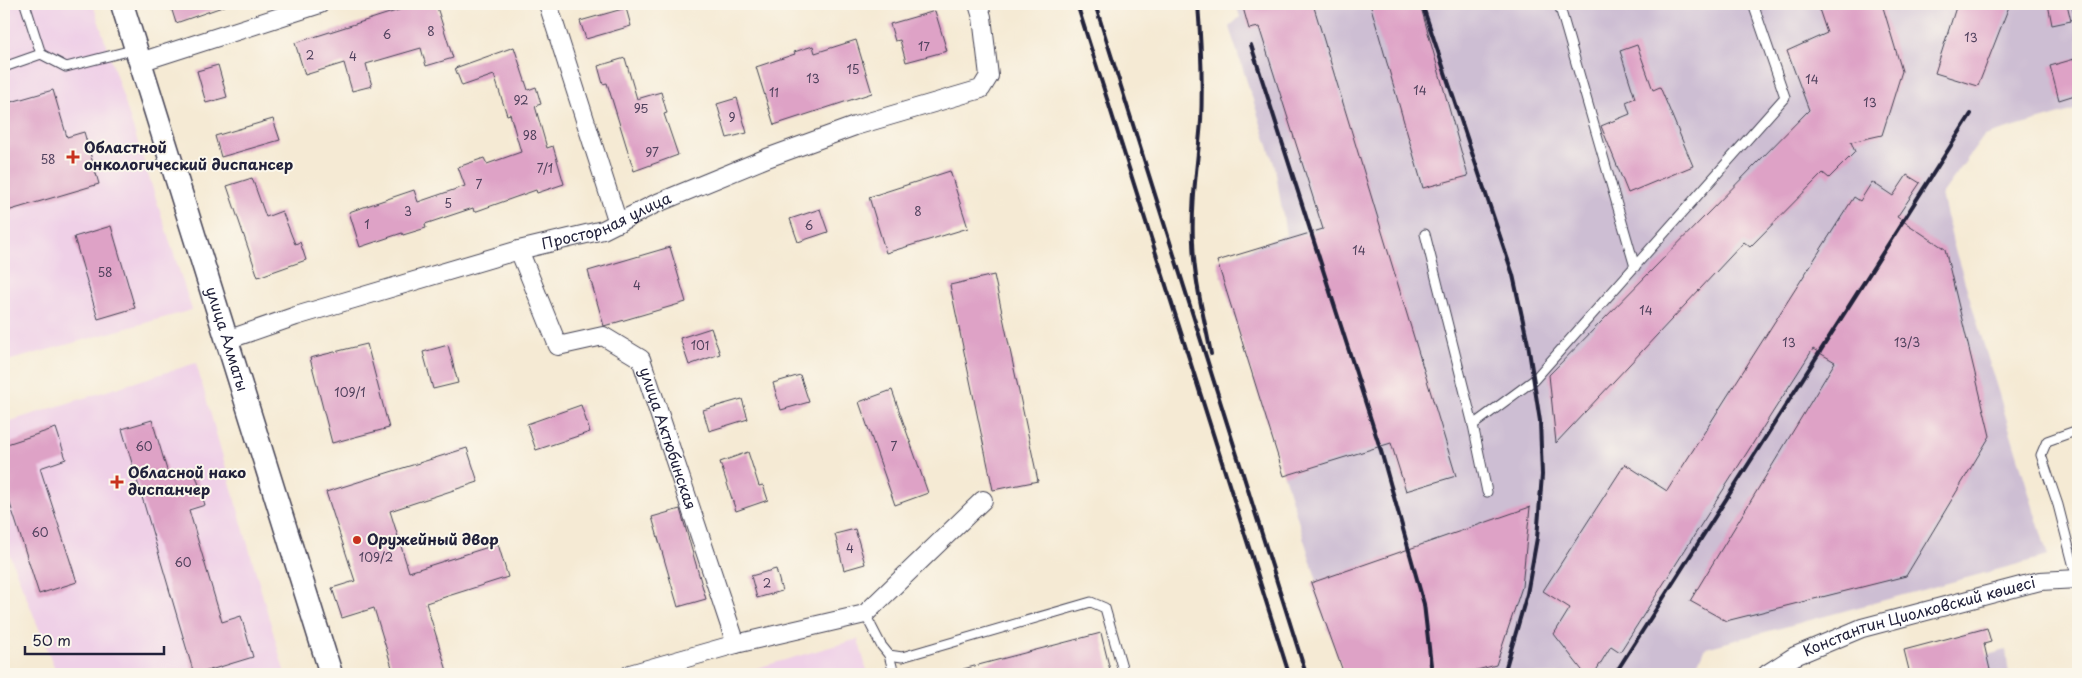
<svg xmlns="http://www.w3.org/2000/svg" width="2082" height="678" viewBox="0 0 2082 678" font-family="'Playpen Sans',sans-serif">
<rect width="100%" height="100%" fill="#fbf7ec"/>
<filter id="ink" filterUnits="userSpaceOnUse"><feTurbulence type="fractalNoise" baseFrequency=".02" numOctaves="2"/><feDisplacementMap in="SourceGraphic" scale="10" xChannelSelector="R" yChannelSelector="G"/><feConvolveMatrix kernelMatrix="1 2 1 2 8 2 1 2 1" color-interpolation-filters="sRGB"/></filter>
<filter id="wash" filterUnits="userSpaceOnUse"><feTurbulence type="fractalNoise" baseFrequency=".0096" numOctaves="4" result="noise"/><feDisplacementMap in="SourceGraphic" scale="20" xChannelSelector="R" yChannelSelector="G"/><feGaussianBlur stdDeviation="1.12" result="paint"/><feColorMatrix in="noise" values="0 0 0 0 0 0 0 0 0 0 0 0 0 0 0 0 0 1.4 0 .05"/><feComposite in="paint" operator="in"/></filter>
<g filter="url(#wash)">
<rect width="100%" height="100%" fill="#f5ead4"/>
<!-- built -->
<g fill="#efd0e7">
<path d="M4,4H93L192,310L4,362Z"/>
<path d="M196,363L285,674H57L4,541V423Z"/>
<path d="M858,639L868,674H736Z"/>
</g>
<!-- industrial -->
<g fill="#cdbed3">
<path d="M1236,4H1815L1816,6L1824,4H2078V109L1984,136L1942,194L1953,243L2048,556L1706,648L1691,674H1346L1217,261L1286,235L1275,167L1229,27L1240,17Z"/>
<path d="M2006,650L2009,674H1916Z"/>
</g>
<g id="blocks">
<!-- building -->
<g fill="#dea2c6">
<path d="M170,4H224L225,6L176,23Z"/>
<path d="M418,4H436L453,58L426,66L421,48L366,64L372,86L352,91L344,63L305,75L295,43Z"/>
<path d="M1242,4H1313L1456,476L1406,491L1391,443L1284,476L1217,261L1323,229L1259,27L1249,29Z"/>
<path d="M1370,4H1420L1468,176L1423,188Z"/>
<path d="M1837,4H1882L1902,71L1882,135L1851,142L1855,152L1829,178L1823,173L1750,247L1744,242L1556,443L1549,375L1809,110L1787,51L1827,33L1819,9Z"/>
<path d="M1957,4H2010L1978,86L1935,73Z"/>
<path d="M2048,4H2067L2071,21L2052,25Z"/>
<path d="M626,8L631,26L586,39L580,21Z"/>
<path d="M935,11L947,51L906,62L900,40L895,41L890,24Z"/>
<path d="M856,40L872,93L774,125L756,67L795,54L794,52L813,46L815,53Z"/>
<path d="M1637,45L1653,90L1660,87L1693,166L1628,193L1601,126L1630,114L1626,102L1635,98L1620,51Z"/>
<path d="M514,47L528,90L536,87L541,104L535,106L547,148L553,146L564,184L537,193L536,190L474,212L473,208L425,224L426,228L403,235L402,233L360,247L349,212L414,190L418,202L465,186L458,167L484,158L487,164L521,152L510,114L507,115L494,75L462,86L455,68Z"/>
<path d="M625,58L637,99L661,92L667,113L664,114L678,155L634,171L607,83L603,84L598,66Z"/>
<path d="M2078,58V94L2059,100L2050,66Z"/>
<path d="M218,65L227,97L206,103L197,71Z"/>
<path d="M53,90L67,137L84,132L99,184L4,212V104Z"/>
<path d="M737,98L747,133L727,138L717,104Z"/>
<path d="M273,119L280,140L221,157L215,136Z"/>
<path d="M950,171L968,228L886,253L869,197Z"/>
<path d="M1907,175L1920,183L1897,217L1945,249L1990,436L1906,576L1726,621L1690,601L1835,362L1813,349L1620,652L1611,646L1594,674H1585L1554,634L1570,608L1543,591L1625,464L1667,491L1854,197L1860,201L1872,182L1893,196Z"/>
<path d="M252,178L266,217L282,211L295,244L300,242L306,260L258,277L227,186Z"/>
<path d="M820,209L828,232L798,242L790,219Z"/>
<path d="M111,226L135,308L98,319L74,237Z"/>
<path d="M670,247L686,302L604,326L588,271Z"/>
<path d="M994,275L1038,481L993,490L950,285Z"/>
<path d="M711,328L720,354L689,365L680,338Z"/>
<path d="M367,344L389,428L332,443L310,358Z"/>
<path d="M448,345L458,383L433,389L423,352Z"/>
<path d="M800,375L809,402L781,410L773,383Z"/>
<path d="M892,390L928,493L895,505L859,402Z"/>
<path d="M742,399L748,419L709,431L703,410Z"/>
<path d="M581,405L590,432L536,450L527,424Z"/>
<path d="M152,420L169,477L194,469L205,505L189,510L222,622L241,616L253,657L197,674H194L122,429Z"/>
<path d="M56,428L66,459L40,468L77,582L39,594L4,485V445Z"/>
<path d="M467,448L478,482L390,511L409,572L498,544L508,577L426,603L448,674H394L374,608L342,618L332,588L355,581L326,492Z"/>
<path d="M748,452L759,486L763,485L768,500L736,511L720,462Z"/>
<path d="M1530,507L1522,587L1496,665L1462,674H1344L1311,583Z"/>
<path d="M680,509L706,599L678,607L652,517Z"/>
<path d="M855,529L865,564L844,570L835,534Z"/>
<path d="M776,569L782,591L757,598L751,576Z"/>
<path d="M1987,628L1991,642L1984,644L1991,674H1910L1904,650Z"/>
<path d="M1101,633L1111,674H964L963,669Z"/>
</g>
</g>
</g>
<g filter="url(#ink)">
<use href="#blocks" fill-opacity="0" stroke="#424052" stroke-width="1"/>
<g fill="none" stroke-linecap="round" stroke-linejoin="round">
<!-- service casing -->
<g stroke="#424052" stroke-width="11">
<g id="service">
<path d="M25,4L41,54L66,67L136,49"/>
<path d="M1559,4L1635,267"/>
<path d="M2077,4L2078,9"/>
<path d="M4,67L41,54"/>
<path d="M1425,234L1473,425L1487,492"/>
<path d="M1473,425L1534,380L1785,97L1753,4"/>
<path d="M2077,579L2058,505L2041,455L2047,441L2078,430"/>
<path d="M865,614L881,645L889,655L902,657L1091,602L1105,608L1124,674"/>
<path d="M889,655L894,674"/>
</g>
</g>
<!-- minor casing -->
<g stroke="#424052" stroke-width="20">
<g id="minor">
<path d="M548,4L618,223"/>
<path d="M140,62L320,4"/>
<path id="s1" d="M519,250L558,346L603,336L641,359L736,644"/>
<path id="s2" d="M227,340L296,316L519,250L603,230L655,204L767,158L855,126L981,89L989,76L982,17L978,4"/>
<path d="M630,674L736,644L865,614L983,500"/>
<path id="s3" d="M1767,674L1795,656L1862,628L2040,581L2078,579"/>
</g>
</g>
<!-- tertiary casing -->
<g stroke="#424052" stroke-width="25">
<g id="tertiary">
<path id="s4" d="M122,4L331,674"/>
</g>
</g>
<!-- service -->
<use href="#service" stroke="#fff" stroke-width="9"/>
<!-- minor -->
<use href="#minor" stroke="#fff" stroke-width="18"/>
<!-- tertiary -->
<use href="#tertiary" stroke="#fff" stroke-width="22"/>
<!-- rail -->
<g stroke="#22223b" stroke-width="4">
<path d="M1077,4L1289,674"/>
<path d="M1095,4L1306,674"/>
<path d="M1198,4C1201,43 1203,82 1201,121C1198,161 1191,201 1193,242C1194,280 1204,317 1211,354"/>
<path d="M1422,4L1513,275L1528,344L1540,421L1542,475L1537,538L1527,594L1504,674"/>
<path d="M1251,45L1381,451L1424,604L1432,674"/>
<path d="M1615,674L1971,114"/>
</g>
</g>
</g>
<!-- markers -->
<g fill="#c8321e" stroke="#fbf7ec" stroke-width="2">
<path d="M70.5 149.5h5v5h5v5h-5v5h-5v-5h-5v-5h5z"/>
<path d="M114.5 474.5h5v5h5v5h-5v5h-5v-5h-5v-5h5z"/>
<circle cx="357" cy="540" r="5"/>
</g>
<g text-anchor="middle" stroke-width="4" stroke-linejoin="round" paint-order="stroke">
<!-- number labels -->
<g font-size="12" fill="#51425e">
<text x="431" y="36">8</text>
<text x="387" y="39">6</text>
<text x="1971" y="42">13</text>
<text x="924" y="51">17</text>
<text x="310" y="60">2</text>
<text x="353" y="61">4</text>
<text x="853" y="74">15</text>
<text x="813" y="83">13</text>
<text x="1812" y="84">14</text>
<text x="1420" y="95">14</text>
<text x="774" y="97">11</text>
<text x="521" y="105">92</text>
<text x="1870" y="107">13</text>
<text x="641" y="113">95</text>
<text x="732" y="122">9</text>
<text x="530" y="140">98</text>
<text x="652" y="157">97</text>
<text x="48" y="164">58</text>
<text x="545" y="173">7/1</text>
<text x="479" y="189">7</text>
<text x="448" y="208">5</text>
<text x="408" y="216">3</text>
<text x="918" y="216">8</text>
<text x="367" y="229">1</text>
<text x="809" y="230">6</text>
<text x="1359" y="255">14</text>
<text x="105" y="277">58</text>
<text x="637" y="290">4</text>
<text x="1646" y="315">14</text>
<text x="1789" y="347">13</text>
<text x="1907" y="347">13/3</text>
<text x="700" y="350">101</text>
<text x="350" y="397">109/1</text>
<text x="144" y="451">60</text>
<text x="894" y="451">7</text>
<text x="40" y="537">60</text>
<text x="850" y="553">4</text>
<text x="376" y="562">109/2</text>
<text x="183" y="567">60</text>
<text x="767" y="588">2</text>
</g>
<!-- poi labels -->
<g font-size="15" font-weight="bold" fill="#22223b" stroke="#fbf7ec" text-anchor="start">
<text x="84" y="153">Областной<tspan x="84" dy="17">онкологический диспансер</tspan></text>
<text x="128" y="478">Обласной нако<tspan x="128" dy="17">диспанчер</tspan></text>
<text x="367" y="545">Оружейный двор</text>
</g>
<!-- street labels -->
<g font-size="15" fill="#22223b" stroke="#fbf7ec">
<text dy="5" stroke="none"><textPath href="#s2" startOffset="398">Просторная улица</textPath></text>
<text dy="5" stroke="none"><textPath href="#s4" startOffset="351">улица Алматы</textPath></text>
<text dy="5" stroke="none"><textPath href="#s1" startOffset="278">улица Актюбинская</textPath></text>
<text dy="5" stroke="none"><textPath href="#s3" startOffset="164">Константин Циолковский көшесі</textPath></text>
</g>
</g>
<!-- margin -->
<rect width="2082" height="678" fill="none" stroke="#fbf7ec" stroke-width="20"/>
<!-- scale -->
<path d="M25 646v8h139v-8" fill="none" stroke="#22223b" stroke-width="2.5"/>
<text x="32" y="646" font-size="15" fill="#22223b" stroke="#fbf7ec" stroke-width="4" paint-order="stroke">50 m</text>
</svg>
